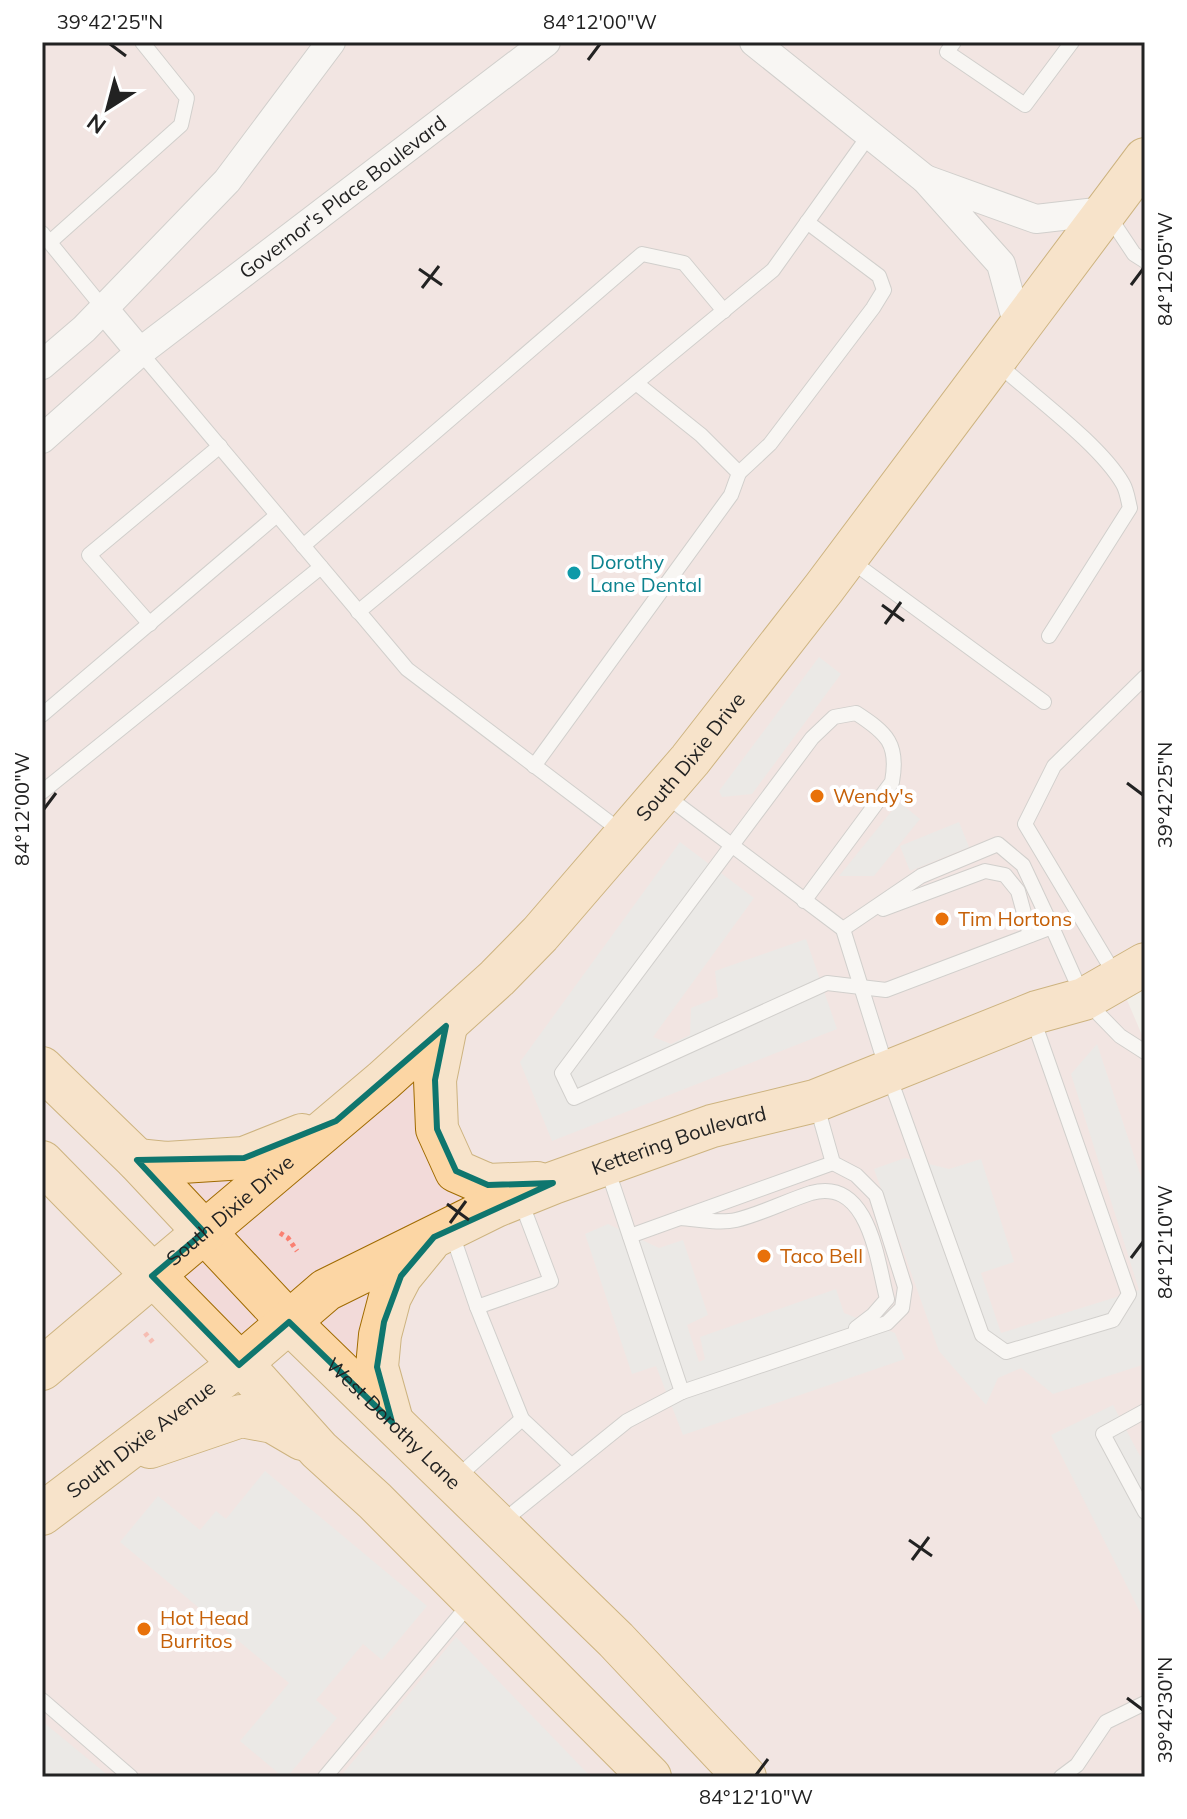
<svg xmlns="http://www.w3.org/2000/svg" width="1187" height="1819" viewBox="0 0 1187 1819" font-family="Mulish,sans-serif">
<rect width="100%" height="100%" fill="#f2efe9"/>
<!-- commercial -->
<path fill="#f2dad9" d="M42,42H1145V960L1118,979L1145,1042V1777H42Z"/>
<!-- parking -->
<g fill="#e2e2e2">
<path d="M819,657L841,674L752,794L722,797L719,791Z"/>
<path d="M899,802L920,819L874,876H839Z"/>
<path d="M959,822L969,847L910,871L900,846Z"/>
<path d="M680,842L754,898L653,1037L671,1044L690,1035L691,1008L718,997L715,971L806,939L837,1029L552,1141L520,1062Z"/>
<path d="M1097,1044L1145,1189V1364L1053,1394L1021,1368L998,1378L986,1405L939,1351L874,1169L905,1158L949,1169L981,1159L1014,1262L981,1273L1001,1333L1139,1290L1071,1074Z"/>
<path d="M608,1224L659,1248L683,1240L708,1315L687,1325L699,1362L705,1359L700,1337L836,1289L844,1313L895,1333L905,1359L683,1435L656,1366L632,1374L585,1234Z"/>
<path d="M1113,1405L1140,1456L1145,1454V1622L1051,1435Z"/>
<path d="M265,1471L427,1606L382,1660L363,1644L316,1700L337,1718L287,1777H283L240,1741L289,1683L120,1542L158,1496L200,1530L216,1511L226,1519Z"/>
<path d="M456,1637L591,1777H340Z"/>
<path d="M42,1721L110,1777H42Z"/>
</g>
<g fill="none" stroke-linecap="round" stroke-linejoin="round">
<!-- lane casing -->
<g stroke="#a9a9a9" stroke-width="16">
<g id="lane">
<path d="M954,42L947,52L1025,105L1072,42"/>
<path d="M1108,215L1134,254L1145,261"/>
<path d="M42,233L104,309"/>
<path d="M50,242L181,125L187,98L142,42"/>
<path d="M140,352L407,669L622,832"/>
<path d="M997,363C1033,396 1100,444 1123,484C1127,491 1128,500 1130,508L1049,636"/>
<path d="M739,473L770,444L873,308L884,290L879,276L807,222"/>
<path d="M303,546L642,254L684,263L724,311"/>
<path d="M850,560L1044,702"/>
<path d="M358,612L773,270L870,134"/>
<path d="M150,624L89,555L220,446"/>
<path d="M42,715L277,515"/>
<path d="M534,766L731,495L739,473L701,435L636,383"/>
<path d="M42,792L321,567"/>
<path d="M665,795L843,929L888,1073L982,1335L1006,1352L1113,1320L1129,1294L1033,1019"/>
<path d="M804,901L892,782C899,744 887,733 856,713L834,717L812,738L562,1073L574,1098L827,983L886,990L1052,927L1084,999L1120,1036L1145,1052"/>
<path d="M883,909L985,871L1005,875L1018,891L1030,935"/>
<path d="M843,929L921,876L998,844L1023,865L1052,927"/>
<path d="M1117,978L1025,824L1054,766L1145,677"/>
<path d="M680,1218C697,1219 719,1224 736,1220C761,1214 786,1201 811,1193C869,1177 877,1260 887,1299L873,1315L856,1328"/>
<path d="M451,1231L477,1307L551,1281L520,1199"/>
<path d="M630,1236L833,1163"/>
<path d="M477,1307L522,1419"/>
<path d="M682,1392L887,1323L902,1308L905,1287L876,1195L856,1175L833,1163L816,1103"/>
<path d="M1145,1411L1103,1434L1145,1512"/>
<path d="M454,1480L522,1419L571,1465"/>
<path d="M502,1522L627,1421L682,1392L607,1168"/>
<path d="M42,1700L131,1777"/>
<path d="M325,1777L472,1601"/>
<path d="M1061,1777L1077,1765L1106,1722L1145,1703"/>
</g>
</g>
<!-- street casing -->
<g stroke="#a9a9a9" stroke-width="30">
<g id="street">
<path d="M754,42L925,179"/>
<path d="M104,309L140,352"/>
<path d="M1018,326L1001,264L925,179L1036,219L1105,211"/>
<path d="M42,365L84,329L227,181L331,42"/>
<path id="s1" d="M42,439L140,352L546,42"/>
</g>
</g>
<!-- primary casing -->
<g stroke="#a06b00" stroke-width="44">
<g id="primary">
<path d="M446,1026L435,1080L437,1129L456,1171L488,1185L537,1183"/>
<path id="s2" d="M42,1068L137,1160L289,1322L616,1640L745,1777"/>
<path d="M137,1160L166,1163L244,1158L302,1135"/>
<path d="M42,1162L258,1382L319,1450L375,1501L650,1777"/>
<path id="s3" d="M42,1369L383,1081L497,978L540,934L690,760L824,588L1145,159"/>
<path d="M392,1421L377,1367L380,1335L390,1297L401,1276L428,1243"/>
<path d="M150,1447L241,1416L273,1422L302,1439"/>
<path id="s4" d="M42,1514L239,1365L326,1290L496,1206L553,1183L712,1126L815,1101L1037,1012L1084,999L1145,964"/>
</g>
</g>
<!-- path -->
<g stroke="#fa8072" stroke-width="5" stroke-dasharray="4 4" stroke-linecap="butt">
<path d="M280,1233L288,1238L297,1251"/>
<path d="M145,1333L155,1345"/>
</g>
<!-- lane -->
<use href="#lane" stroke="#fff" stroke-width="14"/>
<!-- street -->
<use href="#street" stroke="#fff" stroke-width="28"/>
<!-- primary -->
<use href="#primary" stroke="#fcd6a4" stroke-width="42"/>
</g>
<!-- marked area -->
<path d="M0 0H1187V1819H0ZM446,1026L435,1080L437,1129L456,1171L488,1185L553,1183L434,1237L401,1276L384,1322L377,1367L392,1422L289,1322L239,1365L152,1276L204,1232L137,1160L244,1158L336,1121Z" fill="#f2efe9" fill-opacity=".55" fill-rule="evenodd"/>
<path fill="none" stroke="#0f766e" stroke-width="6" stroke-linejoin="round" d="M446,1026L435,1080L437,1129L456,1171L488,1185L553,1183L434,1237L401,1276L384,1322L377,1367L392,1422L289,1322L239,1365L152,1276L204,1232L137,1160L244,1158L336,1121Z"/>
<!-- ticks -->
<path fill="none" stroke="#222" stroke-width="3" d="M110,44L126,56M588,60L600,44M419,269L442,285M1131,285L1143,269M422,288L439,266M882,605L904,621M885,624L901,602M1127,783L1143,795M44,809L56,793M447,1204L469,1220M450,1223L466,1201M1131,1258L1143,1242M909,1540L932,1556M912,1560L929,1537M1127,1698L1143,1710M756,1775L768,1759"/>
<!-- markers -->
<circle fill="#0f9aa8" stroke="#fff" stroke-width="3" cx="574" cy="573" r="8"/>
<g fill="#e8710a" stroke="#fff" stroke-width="3">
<circle cx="817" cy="796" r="8"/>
<circle cx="942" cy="919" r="8"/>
<circle cx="764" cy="1256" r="8"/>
<circle cx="144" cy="1629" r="8"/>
</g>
<g text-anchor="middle" stroke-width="8" stroke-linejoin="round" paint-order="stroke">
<!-- street labels -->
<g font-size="20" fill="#222" stroke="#fff">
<text dy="7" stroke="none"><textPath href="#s1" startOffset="386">Governor's Place Boulevard</textPath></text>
<text dy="7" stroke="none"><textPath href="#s3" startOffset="894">South Dixie Drive</textPath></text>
<text dy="7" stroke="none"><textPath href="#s4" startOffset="746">Kettering Boulevard</textPath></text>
<text dy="7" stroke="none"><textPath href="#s3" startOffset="246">South Dixie Drive</textPath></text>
<text dy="7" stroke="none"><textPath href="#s2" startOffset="500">West Dorothy Lane</textPath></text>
<text dy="7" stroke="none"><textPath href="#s4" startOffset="124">South Dixie Avenue</textPath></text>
</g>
<!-- culture labels -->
<g font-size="20" fill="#0d838f" stroke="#fff" text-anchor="start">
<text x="590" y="569">Dorothy<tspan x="590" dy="23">Lane Dental</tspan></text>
</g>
<!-- food labels -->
<g font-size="20" fill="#c56008" stroke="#fff" text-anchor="start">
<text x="833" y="803">Wendy's</text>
<text x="958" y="926">Tim Hortons</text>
<text x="780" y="1263">Taco Bell</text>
<text x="160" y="1625">Hot Head<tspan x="160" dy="23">Burritos</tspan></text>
</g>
</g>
<!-- border -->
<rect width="1187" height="1819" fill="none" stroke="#ffffff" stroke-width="88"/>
<!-- north arrow -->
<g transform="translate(108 108) rotate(216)" stroke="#ffffff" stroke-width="6" paint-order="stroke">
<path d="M0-6L14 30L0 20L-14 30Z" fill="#222222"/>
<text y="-12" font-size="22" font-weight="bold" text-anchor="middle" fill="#222222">N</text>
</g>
<rect x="44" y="44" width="1099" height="1731" fill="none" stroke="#222" stroke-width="3"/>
<g font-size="20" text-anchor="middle" fill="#222">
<text x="110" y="29">39°42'25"N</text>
<text x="600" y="29">84°12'00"W</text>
<text transform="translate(1165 269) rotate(-90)" y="7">84°12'05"W</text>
<text transform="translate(1165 795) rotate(-90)" y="7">39°42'25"N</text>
<text transform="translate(22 809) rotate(-90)" y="7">84°12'00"W</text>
<text transform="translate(1165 1242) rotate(-90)" y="7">84°12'10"W</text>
<text transform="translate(1165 1710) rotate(-90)" y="7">39°42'30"N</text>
<text x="756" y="1804">84°12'10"W</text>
</g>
</svg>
